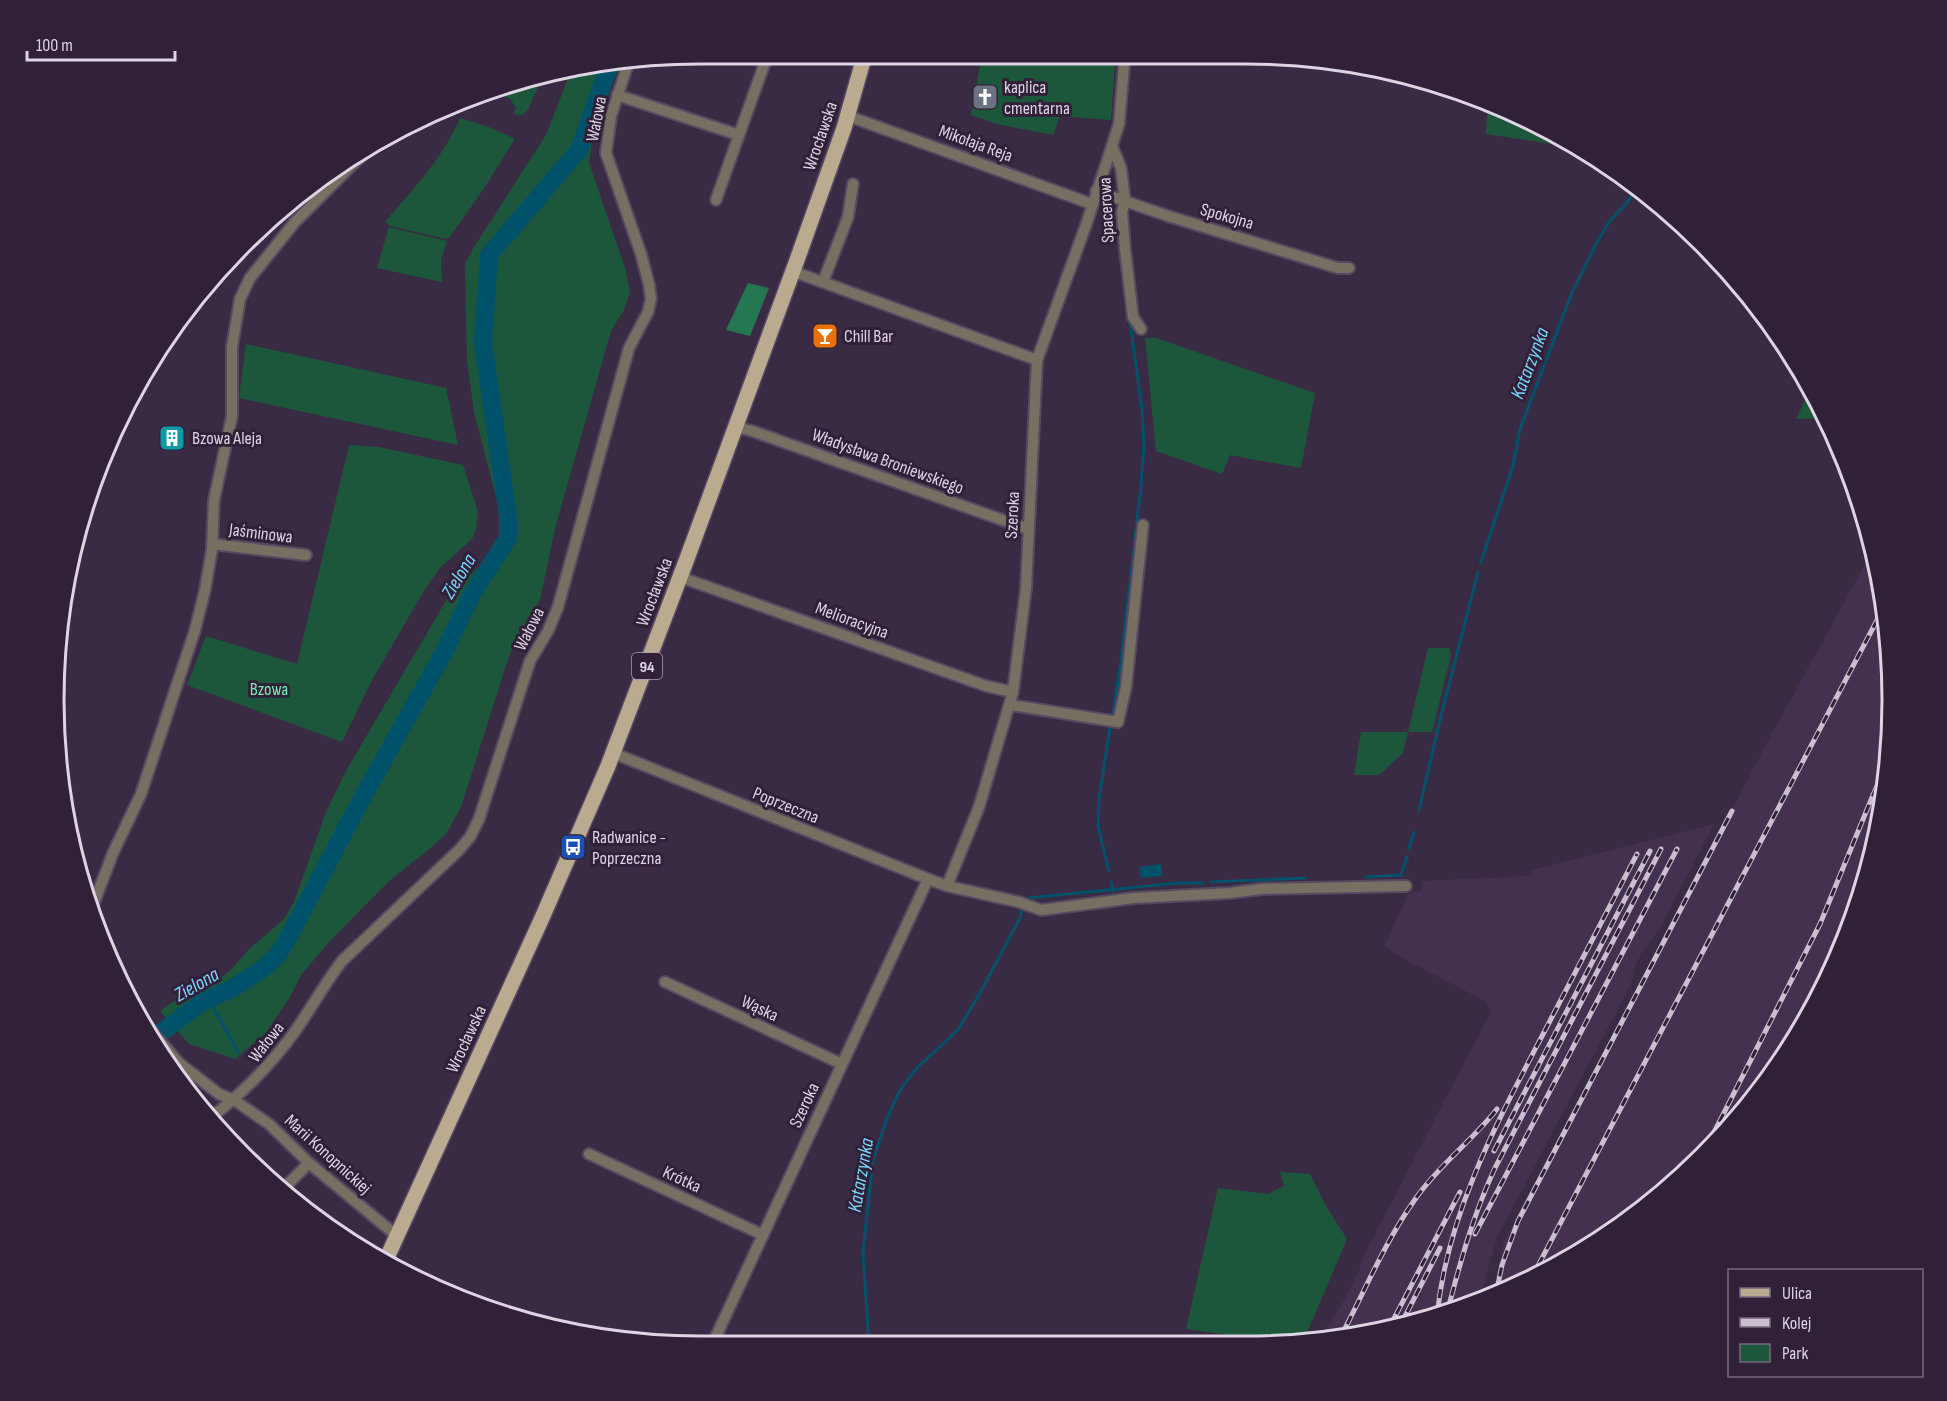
<svg xmlns="http://www.w3.org/2000/svg" width="1947" height="1401" viewBox="0 0 1947 1401" font-family="'Sofia Sans Condensed',sans-serif">
<rect width="100%" height="100%" fill="#3a2b44"/>
<!-- built -->
<g fill="#443150">
<path d="M1872,552L1888,616L1892,743L1871,868L1826,987L1759,1094L1673,1187L1532,1280L1492,1296L1504,1242L1510,1230L1776,726Z"/>
<path d="M1714,824L1661,926L1639,957L1630,986L1497,1237L1479,1301L1414,1325L1331,1341L1317,1342L1346,1297L1359,1271L1365,1253L1472,1048L1475,1045L1476,1040L1491,1011L1485,1001L1393,953L1384,946L1408,894L1422,891V881L1532,876V870Z"/>
</g>
<!-- green -->
<g fill="#1d573b">
<path d="M982,54H1073L1115,62L1111,120L1060,116L1053,135L997,124L971,115Z"/>
<path d="M619,65L592,142L589,163L625,268L630,292L624,310L612,329L606,348L555,529L540,600L509,656L461,807L446,834L427,851L389,881L329,942L301,975L290,997L266,1033L235,1059L189,1044L160,1011L209,977L215,981L230,971L249,949L284,919L294,902L326,812L347,769L453,589L485,562L494,551L501,533V516L474,412L467,361L465,264L474,247L546,135L571,71Z"/>
<path d="M543,75L528,110L522,115L514,114L516,108L511,100L495,90L533,76Z"/>
<path d="M1488,101L1570,141L1580,148L1486,134Z"/>
<path d="M460,118L489,127L515,139L483,190L449,238L445,239L391,226L385,222C412,190 444,157 460,118Z"/>
<path d="M389,227L447,241L441,260L442,282L377,268Z"/>
<path d="M1156,338L1315,393L1301,468L1230,455L1222,474L1156,451L1145,338Z"/>
<path d="M246,344L446,388L458,445L239,398Z"/>
<path d="M1811,388L1825,418L1796,419Z"/>
<path d="M349,445L379,447L463,465L478,512L476,529L472,539L440,568L425,589L371,682L342,742L187,685L206,636L297,664Z"/>
<path d="M1428,648H1449L1451,655L1432,732H1408L1403,753L1379,775H1354L1361,732H1408Z"/>
<path d="M1280,1172L1310,1174L1327,1208L1347,1239L1303,1342H1279L1186,1329L1218,1188L1268,1194L1284,1186Z"/>
</g>
<!-- forest -->
<path fill="#257752" d="M748,283L769,288L750,336L726,330Z"/>
<!-- water -->
<path fill="#00526b" d="M1161,864L1162,876L1141,878L1139,867Z"/>
<g fill="none" stroke-linecap="round" stroke-linejoin="round">
<!-- stream -->
<g stroke="#00526b" stroke-width="3">
<path d="M1116,211L1120,245"/>
<path d="M1481,562L1513,466L1520,429L1571,295L1597,242L1609,222L1625,205L1637,189"/>
<path d="M1113,714L1121,661L1141,486L1144,447L1142,409L1121,258"/>
<path d="M1419,810L1441,716L1478,572"/>
<path d="M1409,848L1414,832"/>
<path d="M1109,871L1098,826L1099,799L1110,728"/>
<path d="M1366,877L1401,875L1407,857"/>
<path d="M1111,882L1113,891"/>
<path d="M1211,882L1305,878"/>
<path d="M1028,898L1178,883H1203"/>
<path d="M209,999L238,1052"/>
<path d="M869,1344L863,1252L873,1160L887,1118L899,1092L908,1079L918,1067L958,1030L980,993L1020,918L1022,909"/>
</g>
<!-- river -->
<path stroke="#00526b" stroke-width="18" d="M152,1039L201,1003L235,987L261,970L277,956L287,940L360,802L443,654L472,594L508,538V517L483,342L489,255L579,150L609,66"/>
<!-- street casing -->
<g stroke="#574961" stroke-width="14">
<g id="street">
<path d="M1125,54L1119,124L1112,146L1121,168L1125,201L1122,212L1125,249L1133,317L1141,329"/>
<path d="M617,95L739,135L716,200"/>
<path d="M848,116L1092,204"/>
<path d="M739,135L768,54"/>
<path d="M1096,191L1168,216L1338,268H1349"/>
<path d="M792,271L1037,360"/>
<path d="M823,282L848,217L853,184"/>
<path d="M736,427L752,431L1028,529"/>
<path d="M212,544L306,555"/>
<path d="M680,577L986,686L1013,692"/>
<path d="M1011,705L1118,722L1126,687L1143,525"/>
<path d="M613,753L928,879L947,886L1019,902L1041,910L1134,898L1230,893L1261,889L1406,886"/>
<path d="M947,886L979,807L1013,692L1026,588L1037,360L1086,225L1112,146"/>
<path d="M92,908L113,853L141,794L195,630L205,590L212,549L214,500L232,416V347L240,299L250,278L295,222L371,146"/>
<path d="M665,982L842,1064"/>
<path d="M135,1012L179,1063L219,1094L234,1100L269,1124L309,1163L397,1236"/>
<path d="M209,1119C243,1093 271,1065 296,1030C312,1007 325,983 342,961L459,850L470,837L479,819L530,661L548,631L558,607L629,348L648,312L651,299L649,284L641,254L606,153L611,116L628,64"/>
<path d="M589,1154L763,1235"/>
<path d="M282,1190L309,1163"/>
<path d="M712,1345L928,879"/>
</g>
</g>
<!-- primary casing -->
<g stroke="#574961" stroke-width="18">
<path id="primary" d="M385,1262L542,918L608,766L685,564L797,260L844,128L865,54"/>
</g>
<!-- street -->
<use href="#street" stroke="#766f62" stroke-width="10"/>
<!-- primary -->
<use href="#primary" stroke="#b9aa90" stroke-width="15"/>
<!-- rail casing -->
<g stroke="#c9bfd0" stroke-width="5">
<g id="rail">
<path d="M1806,1019L1847,931"/>
<path d="M1494,1151L1650,851"/>
<path d="M1703,1154L1820,924L1873,795L1888,762"/>
<path d="M1475,1234L1677,849"/>
<path d="M1530,1281L1885,605"/>
<path d="M1496,1294L1502,1265L1518,1221L1732,811"/>
<path d="M1447,1313C1460,1263 1473,1215 1495,1168L1661,849"/>
<path d="M1437,1316C1447,1216 1494,1128 1540,1040C1572,978 1605,916 1637,854"/>
<path d="M1399,1328L1440,1248"/>
<path d="M1388,1330L1460,1192"/>
<path d="M1339,1340C1364,1293 1385,1241 1416,1198C1439,1165 1472,1141 1497,1109"/>
</g>
</g>
<!-- rail -->
<use href="#rail" stroke="#302139" stroke-width="3" stroke-dasharray="9" stroke-linecap="butt"/>
</g>
<!-- icons -->
<defs>
<g id="church-square" transform="scale(1.35)"><rect x="-9" y="-9" width="18" height="18" rx="4" fill="#6b7280" stroke="#302139"/><path d="M-1.2-6h2.4v3.5h3.3v2.4h-3.3V6h-2.4V-.1h-3.3v-2.4h3.3Z" fill="#fff"/></g>
<g id="bar-square" transform="scale(1.35)"><rect x="-9" y="-9" width="18" height="18" rx="4" fill="#e8710a" stroke="#302139"/><path d="M-6-5H6L.8 .8V4.5H3.5V6h-7V4.5H-.8V.8Z" fill="#fff"/></g>
<g id="building-square" transform="scale(1.35)"><rect x="-9" y="-9" width="18" height="18" rx="4" fill="#0f9aa8" stroke="#302139"/><path d="M-4-6H4V6H1V3H-1V6H-4ZM-2.5-4.3h1.7v1.8h-1.7ZM.8-4.3h1.7v1.8H.8ZM-2.5-1h1.7V.8h-1.7ZM.8-1h1.7V.8H.8Z" fill="#fff"/></g>
<g id="bus-square" transform="scale(1.35)"><rect x="-9" y="-9" width="18" height="18" rx="4" fill="#1a4fb4" stroke="#302139"/><path d="M-5-6H5V4H4V6H2V4H-2V6H-4V4H-5ZM-3.5-4V0h7V-4ZM-3.5 1.2v1.5H-2V1.2ZM2 1.2v1.5H3.5V1.2Z" fill="#fff"/></g>
</defs>
<g fill-rule="evenodd">
<use href="#church-square" x="985" y="97"/>
<use href="#bar-square" x="825" y="336"/>
<use href="#building-square" x="172" y="438"/>
<use href="#bus-square" x="573" y="847"/>
</g>
<g text-anchor="middle" stroke-width="6" stroke-linejoin="round" paint-order="stroke">
<!-- shield labels -->
<rect fill="#302139" stroke="#a99eb1" stroke-width="1.5" x="632" y="653" width="30" height="26" rx="4.5"/>
<g font-size="16" font-weight="bold" fill="#ddd4e4">
<text x="647" y="672">94</text>
</g>
<!-- poi labels -->
<g font-size="18" fill="#ddd4e4" stroke="#302139" text-anchor="start">
<text x="1004" y="93">kaplica<tspan x="1004" dy="21">cmentarna</tspan></text>
<text x="844" y="342">Chill Bar</text>
<text x="192" y="444">Bzowa Aleja</text>
<text x="592" y="843">Radwanice -<tspan x="592" dy="21">Poprzeczna</tspan></text>
</g>
<!-- street labels -->
<g font-size="18" fill="#ddd4e4" stroke="#302139">
<text transform="translate(596 119) rotate(-79)" y="6">Wałowa</text>
<text transform="translate(820 136) rotate(-71)" y="6">Wrocławska</text>
<text transform="translate(976 143) rotate(20)" y="6">Mikołaja Reja</text>
<text transform="translate(1106 210) rotate(-93)" y="6">Spacerowa</text>
<text transform="translate(1227 216) rotate(16)" y="6">Spokojna</text>
<text transform="translate(888 461) rotate(20)" y="6">Władysława Broniewskiego</text>
<text transform="translate(1012 515) rotate(-87)" y="6">Szeroka</text>
<text transform="translate(261 533) rotate(7)" y="6">Jaśminowa</text>
<text transform="translate(654 592) rotate(-69)" y="6">Wrocławska</text>
<text transform="translate(852 620) rotate(20)" y="6">Melioracyjna</text>
<text transform="translate(529 629) rotate(-63)" y="6">Wałowa</text>
<text transform="translate(786 805) rotate(22)" y="6">Poprzeczna</text>
<text transform="translate(760 1008) rotate(25)" y="6">Wąska</text>
<text transform="translate(466 1039) rotate(-65)" y="6">Wrocławska</text>
<text transform="translate(266 1042) rotate(-52)" y="6">Wałowa</text>
<text transform="translate(804 1105) rotate(-65)" y="6">Szeroka</text>
<text transform="translate(328 1154) rotate(42)" y="6">Marii Konopnickiej</text>
<text transform="translate(682 1179) rotate(25)" y="6">Krótka</text>
</g>
<!-- park labels -->
<g font-size="18" fill="#7ce9b1" stroke="#302139">
<text x="269" y="695">Bzowa</text>
</g>
<!-- water labels -->
<g font-size="20" font-style="italic" fill="#7ad6fc" stroke="#302139">
<text transform="translate(1529 363) rotate(-69)" y="7">Katarzynka</text>
<text transform="translate(458 576) rotate(-59)" y="7">Zielona</text>
<text transform="translate(196 984) rotate(-30)" y="7">Zielona</text>
<text transform="translate(860 1175) rotate(-80)" y="7">Katarzynka</text>
</g>
</g>
<!-- crop -->
<path d="M0 0H1947V1401H0ZM700 64H1246A636 636 0 0 1 1882 700V700A636 636 0 0 1 1246 1336H700A636 636 0 0 1 64 700V700A636 636 0 0 1 700 64Z" fill="#302139" fill-rule="evenodd"/>
<path fill="none" stroke="#ddd4e4" stroke-width="3" d="M700 64H1246A636 636 0 0 1 1882 700V700A636 636 0 0 1 1246 1336H700A636 636 0 0 1 64 700V700A636 636 0 0 1 700 64Z"/>
<!-- legend -->
<rect x="1728" y="1269" width="195" height="108" fill="#302139" stroke="#75697d" stroke-width="1.5"/>
<rect x="1740" y="1288" width="30" height="9" fill="#b9aa90" stroke="#75697d" stroke-width="1.5"/>
<text x="1782" y="1299" font-size="18" fill="#ddd4e4">Ulica</text>
<rect x="1740" y="1318" width="30" height="9" fill="#c9bfd0" stroke="#75697d" stroke-width="1.5"/>
<text x="1782" y="1329" font-size="18" fill="#ddd4e4">Kolej</text>
<rect x="1740" y="1344" width="30" height="18" fill="#1d573b" stroke="#75697d" stroke-width="1.5"/>
<text x="1782" y="1359" font-size="18" fill="#ddd4e4">Park</text>
<!-- scale -->
<path d="M27 51v9h148v-9" fill="none" stroke="#ddd4e4" stroke-width="3"/>
<text x="36" y="51" font-size="18" fill="#ddd4e4" stroke="#302139" stroke-width="4.5" paint-order="stroke">100 m</text>
</svg>
